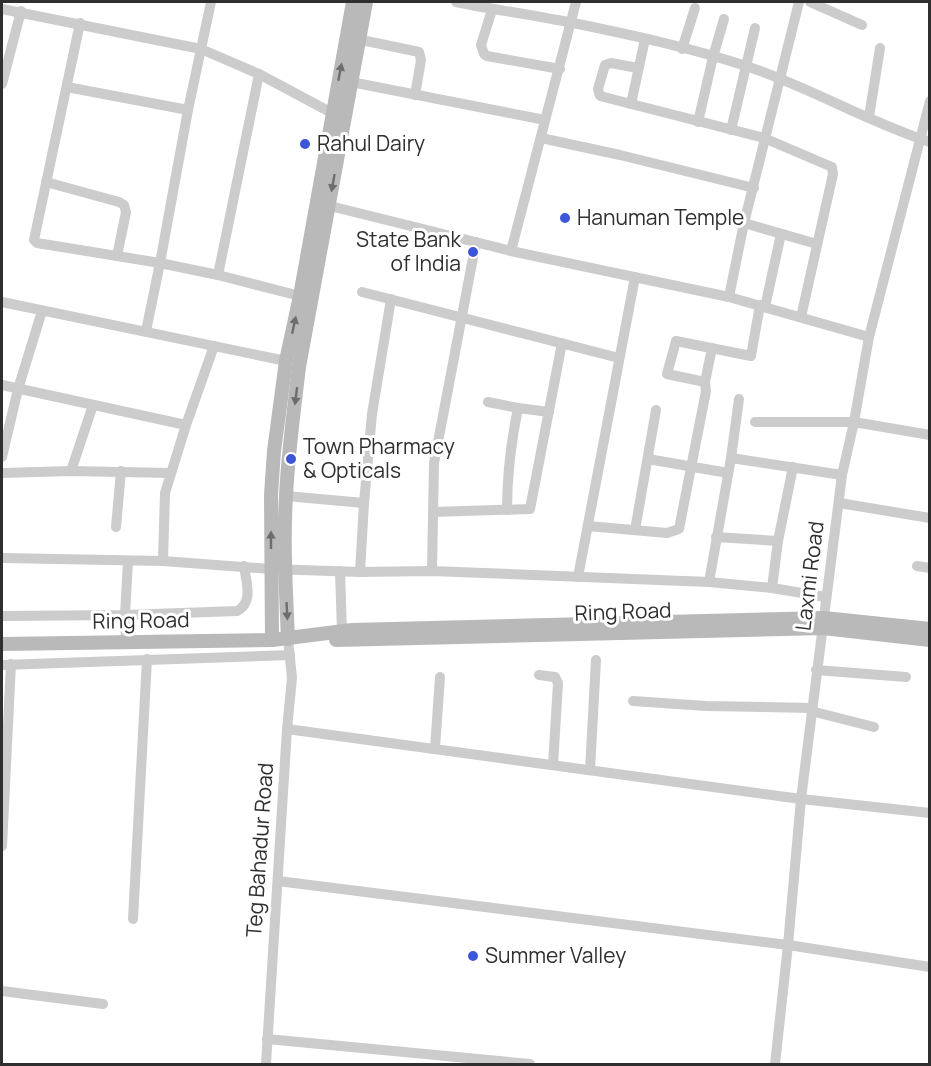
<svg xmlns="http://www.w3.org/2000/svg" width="931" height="1066" viewBox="0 0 931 1066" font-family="Manrope,sans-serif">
<rect width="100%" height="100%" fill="#fff"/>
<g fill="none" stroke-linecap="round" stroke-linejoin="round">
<!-- street -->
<g stroke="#ccc" stroke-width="10">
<path d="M211,2L188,110L160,263L218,275"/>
<path d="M456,2C495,10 534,15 573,23C632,35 692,48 749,67C811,88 868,122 930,142"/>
<path d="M810,2L862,25"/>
<path d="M2,9L201,49L259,74L332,113"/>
<path d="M492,10L481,45L484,54L487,56L560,69"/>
<path d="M80,23L34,240L37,243L160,263L146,331"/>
<path d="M352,38L419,52L421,60L415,95"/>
<path d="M682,49L695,8"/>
<path d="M638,68L611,63L605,65L598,89L600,96L764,138L832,167L833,174L801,317"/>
<path d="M259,74L218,275L300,296"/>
<path d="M351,82L545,120"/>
<path d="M2,84L21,11"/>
<path d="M67,87L188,110"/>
<path d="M631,104L645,39"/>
<path d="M869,117L880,48"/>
<path d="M698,122L713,57L724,19"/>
<path d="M731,130L755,28"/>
<path d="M541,138L620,155L754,188"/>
<path d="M46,182L119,202L124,205L126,212L117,256"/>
<path d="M322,204L511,251L729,297L869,337"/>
<path d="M744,223L817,244"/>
<path d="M511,251L576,2"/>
<path d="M362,292L619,358"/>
<path d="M729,297L744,223L799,2"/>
<path d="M2,302L286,361"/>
<path d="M765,307L781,234"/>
<path d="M712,348L705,382L667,374L676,341L751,356L760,305"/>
<path d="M2,385L186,425"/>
<path d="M488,402L518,408"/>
<path d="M755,422H854L930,435"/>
<path d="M2,457L18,389L42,311"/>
<path d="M731,458L842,475"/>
<path d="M648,459L728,473"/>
<path d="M71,471L93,405"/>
<path d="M2,473L71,471L170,473"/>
<path d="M286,496L364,503"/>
<path d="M839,503L930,518"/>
<path d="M507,510C507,475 511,442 518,408L549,412"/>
<path d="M433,512L530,509L562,343"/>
<path d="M588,526L667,533L679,529L706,391L705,382"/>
<path d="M116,527L121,471"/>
<path d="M635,530L656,410"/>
<path d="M716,537L778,541"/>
<path d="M2,558L163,561L271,569L360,572L432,571L709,582L772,588L826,597"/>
<path d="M163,561L165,493L186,425L214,346"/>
<path d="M917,566L930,568"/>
<path d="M340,571L342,631"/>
<path d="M432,571L434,463L476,242"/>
<path d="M360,572L364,503L372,414L391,299"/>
<path d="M578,577L635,277"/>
<path d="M709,582L731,458L739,399"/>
<path d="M772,588L778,541L793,467"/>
<path d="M2,616L125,615L237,611C254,602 246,582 244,566"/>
<path d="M126,642L125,615L128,561"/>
<path d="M2,665L290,655"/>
<path d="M816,670L906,677"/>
<path d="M539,675L555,677L558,683L553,765"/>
<path d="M633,701L706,706L812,708"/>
<path d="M811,711L874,727"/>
<path d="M287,729L801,799L930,813"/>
<path d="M435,748L440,677"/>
<path d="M590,770L596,660"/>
<path d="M2,846L11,664"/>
<path d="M278,881L788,945L930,967"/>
<path d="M133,919L147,659"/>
<path d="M2,991L103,1004"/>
<path d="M267,1039L530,1064"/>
<path d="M266,1064L287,729L292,678L288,639"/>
<path d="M775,1064L788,945L801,799L842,475L854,422L869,337L930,101"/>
</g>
<!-- secondary -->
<g stroke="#b9b9b9" stroke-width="14">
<path d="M288,639C286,591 283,543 286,496C288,453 294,410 299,367L366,2"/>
<path d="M272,640L271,495L274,451L286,361L300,296L353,2"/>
<path d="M336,640L823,628L930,640"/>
<path d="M2,644L272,640L352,630L824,618L930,629"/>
</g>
</g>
<!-- one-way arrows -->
<defs><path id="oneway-solid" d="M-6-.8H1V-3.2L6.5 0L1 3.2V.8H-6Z" transform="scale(1.5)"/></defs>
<g fill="#6d6d6d">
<use href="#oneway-solid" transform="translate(340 72) rotate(-79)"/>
<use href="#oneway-solid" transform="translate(333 183) rotate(100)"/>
<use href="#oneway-solid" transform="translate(294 325) rotate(-78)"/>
<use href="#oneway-solid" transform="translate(296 396) rotate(97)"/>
<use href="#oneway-solid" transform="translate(271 540) rotate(-90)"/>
<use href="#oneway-solid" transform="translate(287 611) rotate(87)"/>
</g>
<!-- markers -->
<g fill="#3d56d9" stroke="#fff" stroke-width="2">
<circle cx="305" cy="144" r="6"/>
<circle cx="565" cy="218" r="6"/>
<circle cx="473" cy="252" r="6"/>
<circle cx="291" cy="459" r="6"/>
<circle cx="473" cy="956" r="6"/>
</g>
<g text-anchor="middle" stroke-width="6" stroke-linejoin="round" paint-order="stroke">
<!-- poi labels -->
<g font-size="21" fill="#2f2f2f" stroke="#fff" text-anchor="start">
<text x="317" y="151">Rahul Dairy</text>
<text x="577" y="225">Hanuman Temple</text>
<text x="461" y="247" text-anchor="end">State Bank<tspan x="461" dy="24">of India</tspan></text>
<text x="303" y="454">Town Pharmacy<tspan x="303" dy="24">&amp; Opticals</tspan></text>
<text x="485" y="963">Summer Valley</text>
</g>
<!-- street labels -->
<g font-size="21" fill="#2f2f2f" stroke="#fff">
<text transform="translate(810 576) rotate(-83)" y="7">Laxmi Road</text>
<text transform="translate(623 612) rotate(-2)" y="7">Ring Road</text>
<text transform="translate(141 621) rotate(-1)" y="7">Ring Road</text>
<text transform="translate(260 850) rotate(-86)" y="7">Teg Bahadur Road</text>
</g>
</g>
<!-- border -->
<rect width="931" height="1066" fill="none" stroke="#2f2f2f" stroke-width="6"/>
</svg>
